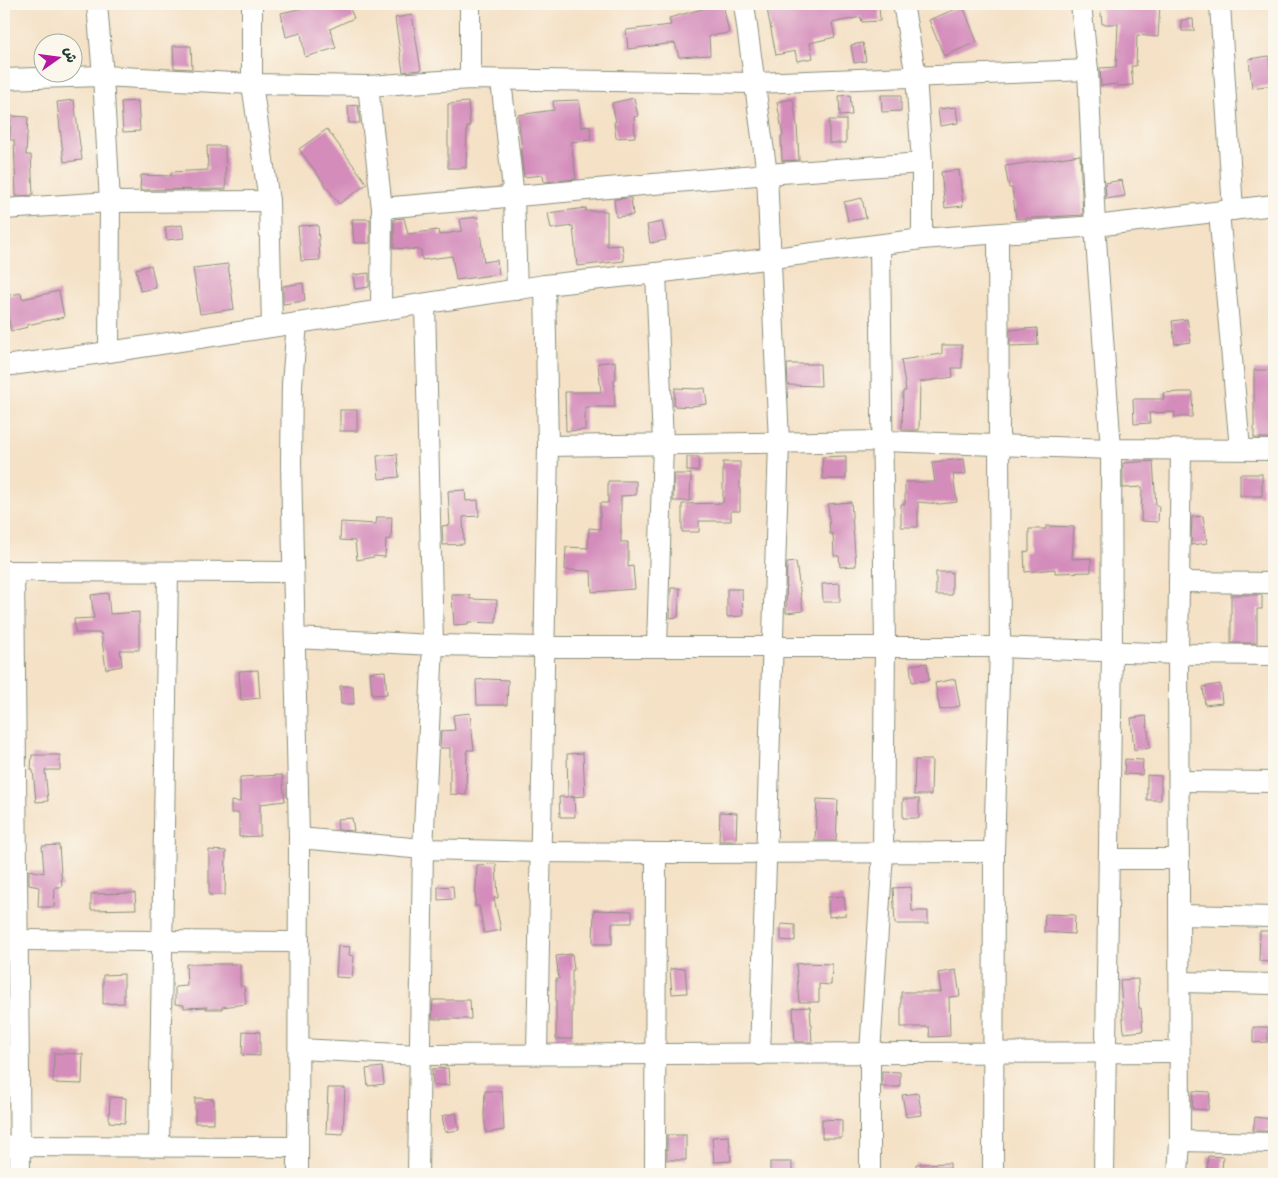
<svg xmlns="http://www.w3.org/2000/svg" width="1278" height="1178" viewBox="0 0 1278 1178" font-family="Pangolin,'Playpen Sans Arabic',sans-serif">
<rect width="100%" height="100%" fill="#fbf7ec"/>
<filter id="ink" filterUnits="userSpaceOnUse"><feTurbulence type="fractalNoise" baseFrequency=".02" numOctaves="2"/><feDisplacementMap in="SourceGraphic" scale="10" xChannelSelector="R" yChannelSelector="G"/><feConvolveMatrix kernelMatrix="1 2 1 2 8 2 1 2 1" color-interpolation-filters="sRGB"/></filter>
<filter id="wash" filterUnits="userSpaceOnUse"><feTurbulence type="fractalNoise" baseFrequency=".0096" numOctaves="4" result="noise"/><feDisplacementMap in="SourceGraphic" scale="20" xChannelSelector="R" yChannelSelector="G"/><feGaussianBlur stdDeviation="1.12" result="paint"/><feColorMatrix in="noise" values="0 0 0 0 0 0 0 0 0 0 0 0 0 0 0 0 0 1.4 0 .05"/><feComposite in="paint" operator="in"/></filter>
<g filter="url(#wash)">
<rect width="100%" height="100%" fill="#f4e1c6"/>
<g id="blocks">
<!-- building -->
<g fill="#d48cbb">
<path d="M315,4H348L354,18L330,29L336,48L305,57L301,33L286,37L281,13L316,5Z"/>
<path d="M705,4H723L729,33L709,36L710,55L679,57L675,43L628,49L626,30L671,25L669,18L706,8Z"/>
<path d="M766,4H879L880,21L862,22L861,17L832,23L835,37L810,43L813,58L797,61L795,51L776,55Z"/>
<path d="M1100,4H1160L1158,37L1137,35L1136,66H1131L1133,85L1117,86V84L1101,86L1100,68L1116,67L1118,24H1102Z"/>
<path d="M963,6L977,42L944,56L929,20Z"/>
<path d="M412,15L421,70L403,72L395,18Z"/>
<path d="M1193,19L1194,31H1182L1181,20Z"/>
<path d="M863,43L866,61L854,63L851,45Z"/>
<path d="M173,46H191L192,69L174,68Z"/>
<path d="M1269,56L1272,85L1252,88L1249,59Z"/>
<path d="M850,95L852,115L840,116L839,96Z"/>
<path d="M881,95H901V111L882,112Z"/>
<path d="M634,98L638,116L634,117L635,137L616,138L614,122H616L612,103Z"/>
<path d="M793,99L797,125L799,160L782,161L781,136H783L777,102Z"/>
<path d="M74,100L82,160L64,162L57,102Z"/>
<path d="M579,100L581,127L590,126L591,140L571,142L576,179L544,182L543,175L524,177L521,152V149H522L518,115L554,110L553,101Z"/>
<path d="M138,101L140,131L123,132L121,102Z"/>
<path d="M468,102L470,127H467L466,168H448V104Z"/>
<path d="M358,105L360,123H349L348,106Z"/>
<path d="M956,107L958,123L940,126L938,109Z"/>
<path d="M11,116L28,117L26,155H31L33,195L16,196L14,140H10Z"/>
<rect x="829" y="120" width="17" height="23"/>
<path d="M327,129L367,184L339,204L299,149Z"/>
<path d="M207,146H225L226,189L140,190L141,175L171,176V172L208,170Z"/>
<path d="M1080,155L1083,215L1016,219L1012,188H1009L1005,166Z"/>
<path d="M959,170L963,206L945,208L941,172Z"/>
<path d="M1122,180L1125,196L1106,199L1105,183Z"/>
<path d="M631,198L633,215L616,217L614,199Z"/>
<path d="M862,198L866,218L848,221L844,202Z"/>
<path d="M586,208V211H607V246L622,245L624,261L577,266L573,226L551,229L548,213Z"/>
<path d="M478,217L484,262L497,260L499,274L456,280L452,256L422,260L421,250L394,248V219L404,218L408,234L438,230L439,235L462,231L460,219Z"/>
<path d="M352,219H370V243H354Z"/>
<path d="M662,222L666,240L650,243L647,225Z"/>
<path d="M182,225L184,238L167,240L165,227Z"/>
<path d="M318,225L320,260L301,261L298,226Z"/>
<path d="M228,264L234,309L200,314L193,268Z"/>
<path d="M151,265L156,288L140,291L136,269Z"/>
<path d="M369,273V287L355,289L353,275Z"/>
<path d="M303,283L305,301L283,304V286Z"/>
<path d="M59,291L64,317L27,325L28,327L11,331L4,296L21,293L22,299Z"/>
<path d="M1187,319L1191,342L1175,344L1172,321Z"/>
<path d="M1037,328L1038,345L1010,346V330Z"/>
<path d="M942,345H962V368H952L953,377L920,382L919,430H902L903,391H906L901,360L942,354Z"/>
<path d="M615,361L616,379L614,380L615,407H585V430L566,431L565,392H601L598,363Z"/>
<path d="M787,364H820L821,386L788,385Z"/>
<path d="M1254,370H1272V410H1270L1271,438H1254Z"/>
<path d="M675,388L697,389L705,388L707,404L692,406V407L674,406Z"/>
<path d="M1181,392H1193L1192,417H1174L1175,412L1149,413L1150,423L1134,424L1133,399H1164L1163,393Z"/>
<rect x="340" y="410" width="17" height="21"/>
<path d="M397,454L399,477L379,479L377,456Z"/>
<path d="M846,456V479H823L822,457Z"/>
<path d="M687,457H699L698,471H687Z"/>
<path d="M964,459L966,474L953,475L957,502L940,504L918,502V527H901V504H905V482H935L932,462Z"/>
<path d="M1153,461L1156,506H1159L1158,522L1141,521L1142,487L1123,488V463Z"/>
<path d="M723,462H740V511H731V521H699V532H682V504L723,503Z"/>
<path d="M674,474H691L690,501H673Z"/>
<rect x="1240" y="474" width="22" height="22"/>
<path d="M608,481H636V495L621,496V542H628V567L633,566L635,589L592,592L591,571L565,570L566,547L588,548L589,528L600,529V503H608Z"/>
<path d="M465,490L466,501L478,500L479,516L463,517L464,544L443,545L442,526L450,525L448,491Z"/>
<path d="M851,502L856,566L840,567L839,556H834L833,534H830L828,504Z"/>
<path d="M1203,516L1207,543L1191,545L1192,517Z"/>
<path d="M377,517H392L391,540L386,539L385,557L374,556V557L357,560L355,541L340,540L341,522L376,524Z"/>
<path d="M1046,526L1074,527L1072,559L1091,558V572L1055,573V569L1025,572L1024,552L1029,551V529H1046Z"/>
<path d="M796,562L803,611L786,613L787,563Z"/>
<rect x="936" y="572" width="16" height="23"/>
<path d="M840,583V602H823L822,584Z"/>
<path d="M671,588H680L678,617L670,618Z"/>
<path d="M727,589H742L743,616L727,617Z"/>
<path d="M108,593L110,614L139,612V650H120L122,666L106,669L101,633H75L74,619L94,618L91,595Z"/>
<path d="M452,595H470V599L497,600L496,623L468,622V624L454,625Z"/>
<path d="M1231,595H1262V609H1257V643H1231Z"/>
<path d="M927,663L929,680L912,682L910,665Z"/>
<path d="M258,670L260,698L241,700L239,671Z"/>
<path d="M385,671L387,694L372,695L370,672Z"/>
<path d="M488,679L508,680L507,705H477L476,680Z"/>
<path d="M955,679L960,706L940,710L935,683Z"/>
<path d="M1220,684L1222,703L1205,705L1203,687Z"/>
<path d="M340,686H353L354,704H341Z"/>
<path d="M470,713L474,750H467L466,795L450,794V748H440L441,731L455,730L453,715Z"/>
<path d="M1146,716L1150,748L1134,750L1131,718Z"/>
<path d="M583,753L585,796L570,797H574L575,817H560L559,797H568L567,754Z"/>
<path d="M32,755H60V770H45L48,801L36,802L33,770H31Z"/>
<path d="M1125,759L1143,760L1142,775L1124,774Z"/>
<path d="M915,760H932L931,795H914Z"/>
<path d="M282,775L285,801L260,804V836L239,837V813H231V801L240,802V777Z"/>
<path d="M1147,775L1161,776V800H1147Z"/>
<path d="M817,799L838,800L836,841H815Z"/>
<rect x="903" y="799" width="16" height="19"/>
<path d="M720,812L737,813L736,841H719Z"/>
<path d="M352,818L354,831L338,830L337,819Z"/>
<path d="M59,845L62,887H55L54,907H38L39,887L29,885V870L44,873L42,846Z"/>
<path d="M209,850L226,851L225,895H209Z"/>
<path d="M496,864L498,898H494L501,930L484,933L479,906H475L477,865Z"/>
<path d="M453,886L454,899L438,900V887Z"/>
<path d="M911,887L912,911H928V924H895L893,888Z"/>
<path d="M135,893L136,909L91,910V894Z"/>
<path d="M844,896L846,915L829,917L828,897Z"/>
<path d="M594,910L632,911V923H612V944H593Z"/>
<path d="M1045,914L1075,915L1074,934L1044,932Z"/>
<path d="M781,924L795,925V941L781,940Z"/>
<path d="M1260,931H1273L1272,962L1259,961Z"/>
<path d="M338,946L350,947L349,955L354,956L352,978L336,977Z"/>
<path d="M572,954L574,970H572V1039H556V979H559L556,956Z"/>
<path d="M805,963L832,964L831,985L819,984V1002H799L796,964Z"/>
<path d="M186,964H240V986H244L246,1004L222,1007V1009H206L207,1007L184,1008V1005L175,1004V987L187,986Z"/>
<path d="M685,968L687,993L672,994L670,969Z"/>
<path d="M956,970L960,996L949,997L950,1036L930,1037L929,1027H901V992H941L938,973Z"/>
<path d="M124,974V1003L103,1004V975Z"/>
<path d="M1138,979L1139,1008H1141L1143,1031L1124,1033L1120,980Z"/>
<path d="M433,1000H470L471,1019H432Z"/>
<path d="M810,1007L812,1042H795L793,1008Z"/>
<path d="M1253,1027H1268V1042L1253,1043Z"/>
<path d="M243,1031L260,1032V1056L242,1055Z"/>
<path d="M54,1053L83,1054L82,1084L53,1083Z"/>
<path d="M382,1067L384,1084L368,1086L366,1069Z"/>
<path d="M448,1068L449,1085L433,1086L432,1069Z"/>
<path d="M882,1071L900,1072V1087H882Z"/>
<path d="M328,1088H345L343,1134L326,1133Z"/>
<path d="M485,1091H502L504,1130L486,1133L484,1115Z"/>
<path d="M1193,1091L1210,1092L1208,1110L1192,1109Z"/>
<path d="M918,1093L922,1115L906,1117L902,1095Z"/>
<path d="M110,1097L126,1098L125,1123L109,1122Z"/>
<path d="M195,1098L214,1099V1123H195Z"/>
<path d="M456,1113L459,1130L445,1132L442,1116Z"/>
<path d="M1255,1117L1271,1119L1269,1131H1253Z"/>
<path d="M822,1119L842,1120V1138H822Z"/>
<rect x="667" y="1135" width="19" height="25"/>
<path d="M729,1136L731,1161L714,1162L712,1137Z"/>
<path d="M1208,1156L1223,1157L1222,1170L1207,1169Z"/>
<rect x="770" y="1162" width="22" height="12"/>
<path d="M950,1163V1174H916V1164Z"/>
</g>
</g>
</g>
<g filter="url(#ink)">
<use href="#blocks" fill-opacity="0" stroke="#8a8f7d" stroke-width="1"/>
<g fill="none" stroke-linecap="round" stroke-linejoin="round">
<!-- minor casing -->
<g stroke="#8a8f7d" stroke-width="22">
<g id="minor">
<path d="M97,4L103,76L110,202L109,352"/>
<path d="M252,4V84L269,201L272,326"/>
<path d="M744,4L767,174L779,442L760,1055"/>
<path d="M903,4L916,76L922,163V239"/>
<path d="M1081,4L1088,70L1095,226L1111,449L1112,651L1104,1174"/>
<path d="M1220,4L1233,210"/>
<path d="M4,79L103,76L252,84L368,86L470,79L754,83L1088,70"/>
<path d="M470,79V4"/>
<path d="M501,80L514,198L517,290"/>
<path d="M368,86L382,208L381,309"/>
<path d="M382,208L767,174L922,163"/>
<path d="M4,209L110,202L269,201"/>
<path d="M1219,212L1240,449"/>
<path d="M656,273L663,443L657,647"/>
<path d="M297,323L292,384L291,463L299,838L298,1174"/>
<path d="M4,366L109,352L545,285L656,273L922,239L1095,226L1274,205"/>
<path d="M548,446L883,441L1111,449L1274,450"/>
<path d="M4,571L293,572"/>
<path d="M14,571L20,1174"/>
<path d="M1179,582L1274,583"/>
<path d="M295,638L433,645L545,647H1000L1178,654L1274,655"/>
<path d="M1179,781L1274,782"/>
<path d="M299,838L423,849L541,852L656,853L994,852"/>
<path d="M1109,859H1179"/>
<path d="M1179,915L1274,917"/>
<path d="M18,940L299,942"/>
<path d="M1180,982L1274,984"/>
<path d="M299,1049L419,1055L1179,1052"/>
<path d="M537,1053L548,446L545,285"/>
<path d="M1180,1141L1274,1143"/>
<path d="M4,1146L298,1147"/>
<path d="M159,1146L168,572"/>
<path d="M418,1174L423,849L433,645L425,304"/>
<path d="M655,1174L656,853"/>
<path d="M870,1174V1053L883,853L885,646L880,245"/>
<path d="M993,1174L994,852L1000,647L998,234"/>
<path d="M1178,1174L1180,1141L1178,654L1181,450"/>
</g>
</g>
<!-- minor -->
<use href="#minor" stroke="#fff" stroke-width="20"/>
</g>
</g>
<!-- margin -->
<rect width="1278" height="1178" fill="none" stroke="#fbf7ec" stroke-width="20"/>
<!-- north arrow -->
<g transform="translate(58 58) rotate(76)"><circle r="24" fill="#fbf7ec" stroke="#a3ada2"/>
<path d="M0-4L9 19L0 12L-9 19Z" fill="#b5179e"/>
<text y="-8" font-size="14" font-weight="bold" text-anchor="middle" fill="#1f3d34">ش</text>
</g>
</svg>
